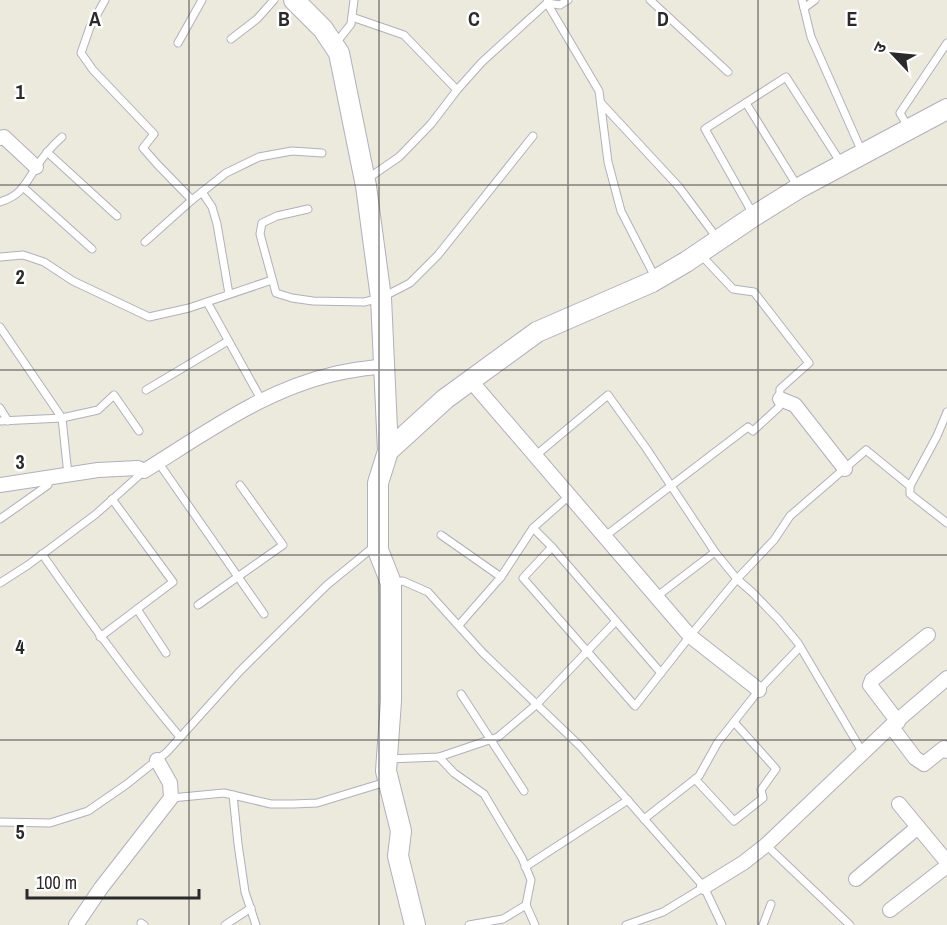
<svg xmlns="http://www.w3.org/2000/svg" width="947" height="925" viewBox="0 0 947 925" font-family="'Archivo Narrow','Noto Sans Devanagari',sans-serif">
<rect width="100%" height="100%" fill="#ece9dd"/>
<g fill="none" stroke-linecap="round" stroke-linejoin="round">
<!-- lane casing -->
<g stroke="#b1b0bd" stroke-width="9">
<g id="lane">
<path d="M105,0L90,27L81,53L93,70L154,134L143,148L157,164L192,200"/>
<path d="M650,0L728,72"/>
<path d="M802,0L811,37L862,152"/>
<path d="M547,3L599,91L608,162L621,211L656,279"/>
<path d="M547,3L560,5L568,0"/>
<path d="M804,8L815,0"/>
<path d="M352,17L404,35L457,90"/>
<path d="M231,39L257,19L274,0"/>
<path d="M178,43L202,0"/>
<path d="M336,43L351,24L354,0"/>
<path d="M601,103L679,187L717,238"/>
<path d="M746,103L798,187"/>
<path d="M908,127L900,113L947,43"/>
<path d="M47,152L117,216"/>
<path d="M367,179L399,157L431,124L457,90L482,62L547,3L548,0"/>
<path d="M23,187L92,249"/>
<path d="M202,192L212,207L217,224L229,294"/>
<path d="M0,202C22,195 25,184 37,166C44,155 52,146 62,137"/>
<path d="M308,209L277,216L262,223L260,234L276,293L292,298L313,301L364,302L381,298L410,283L438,255L533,136"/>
<path d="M753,214L705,129L786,77L841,163"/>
<path d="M145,242L192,200L226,173L259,157L292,151L322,153"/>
<path d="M0,257L23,255L44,262L73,281L149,317L189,308L272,280"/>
<path d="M207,302L262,401"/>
<path d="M0,327L62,418L68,475"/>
<path d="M146,390L228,341"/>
<path d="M0,408L8,421"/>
<path d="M0,421L62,418L98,410L114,395L139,431"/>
<path d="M535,456L608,395L646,448L715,552L737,579L753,593L779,620L798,643L863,753"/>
<path d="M158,462L264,614"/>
<path d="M910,486L937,436L947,412"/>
<path d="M569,496L533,528L552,547L661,673"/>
<path d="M0,519L48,485V478"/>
<path d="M441,535L501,577"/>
<path d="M604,537L748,427L753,431L779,407L780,389L809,363L754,292L733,289L701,255"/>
<path d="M552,547L523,578L635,706L690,636L737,579L774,540L790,516L866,450L910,486V494L947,523"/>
<path d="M42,554C86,617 131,679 180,737"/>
<path d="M393,582L403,581L428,592L483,653L580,746L704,887L722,925"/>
<path d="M0,583L28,565L96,514L144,471"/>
<path d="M656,597L715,552"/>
<path d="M198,605L283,545L240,485"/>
<path d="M137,609L166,653"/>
<path d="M459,625L501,577L533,528"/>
<path d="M100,637L173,582L112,499"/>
<path d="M461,694L524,791"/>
<path d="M439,757L454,773L484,794L522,858L531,880L526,905L503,919L469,925"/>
<path d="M388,759L439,757L498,737L537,704L616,621"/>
<path d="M695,779L734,821L763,798L761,790L776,769L734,722"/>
<path d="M233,795L238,844L245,892L256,925"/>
<path d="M171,798L224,793L271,804H293L317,803L386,782"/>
<path d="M644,819L699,776L718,742L759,690L800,647"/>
<path d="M0,822L50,823L88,811L127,784L167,752L240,671L327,585L376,545"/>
<path d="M766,845L850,925"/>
<path d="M525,867L628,800"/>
<path d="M526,905L535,925"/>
<path d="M141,923L144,925"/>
<path d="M225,925L251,908"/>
<path d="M626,925L663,912L704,887"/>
<path d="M763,925L771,904"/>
</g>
</g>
<!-- street casing -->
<g stroke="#b1b0bd" stroke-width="16">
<g id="street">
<path d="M0,138L4,137L36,167"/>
<path d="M471,381L690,636L759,690"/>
<path d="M780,399L795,405L845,469"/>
<path d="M0,485L98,470L138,468L144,471C204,434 264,390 334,374C350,370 368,368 384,366"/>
<path d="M898,722L870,685L872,680L928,635"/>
<path d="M891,726L915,758L924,764L944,748L947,751"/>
<path d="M899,804L947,862"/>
<path d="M856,879L918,827"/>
<path d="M704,887L743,863L766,845L891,726L947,678"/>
<path d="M890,910L947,866"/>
<path d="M76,925L101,888L171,798L170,783L157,760"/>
</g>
</g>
<!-- secondary casing -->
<g stroke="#b1b0bd" stroke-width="22">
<g id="secondary">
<path d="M294,0L323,29L339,53L366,186L381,298L388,451L378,483V550L391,583V701L386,771L401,831L398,856L415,925"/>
<path d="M388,451L445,399L537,332L652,282L686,262L754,216L799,188L947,109"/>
</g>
</g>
<!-- lane -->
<use href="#lane" stroke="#fff" stroke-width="7"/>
<!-- street -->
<use href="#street" stroke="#fff" stroke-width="14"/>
<!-- secondary -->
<use href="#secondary" stroke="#fff" stroke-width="20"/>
</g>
<!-- grid -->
<path fill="none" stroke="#2a2a2a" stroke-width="1.5" stroke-opacity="0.55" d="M189,0V925M379,0V925M568,0V925M758,0V925M0,185H947M0,370H947M0,555H947M0,740H947"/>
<g font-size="20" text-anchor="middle" font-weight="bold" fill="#2a2a2a" stroke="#fff" stroke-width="5" stroke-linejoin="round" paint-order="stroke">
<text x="95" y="26">A</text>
<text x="284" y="26">B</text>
<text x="474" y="26">C</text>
<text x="663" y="26">D</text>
<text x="852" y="26">E</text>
<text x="20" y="99">1</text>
<text x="20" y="284">2</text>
<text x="20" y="469">3</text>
<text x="20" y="654">4</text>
<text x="20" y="839">5</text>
</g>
<!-- north arrow -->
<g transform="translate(893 54) rotate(296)" stroke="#ffffff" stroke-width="4.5" paint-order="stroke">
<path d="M0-4.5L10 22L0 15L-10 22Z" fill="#2a2a2a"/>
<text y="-9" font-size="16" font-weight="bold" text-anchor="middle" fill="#2a2a2a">उ</text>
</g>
<!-- scale -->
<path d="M27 889v9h172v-9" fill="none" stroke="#2a2a2a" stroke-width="3"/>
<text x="36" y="889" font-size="18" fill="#2a2a2a" stroke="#ffffff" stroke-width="4.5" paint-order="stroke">100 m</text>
</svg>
